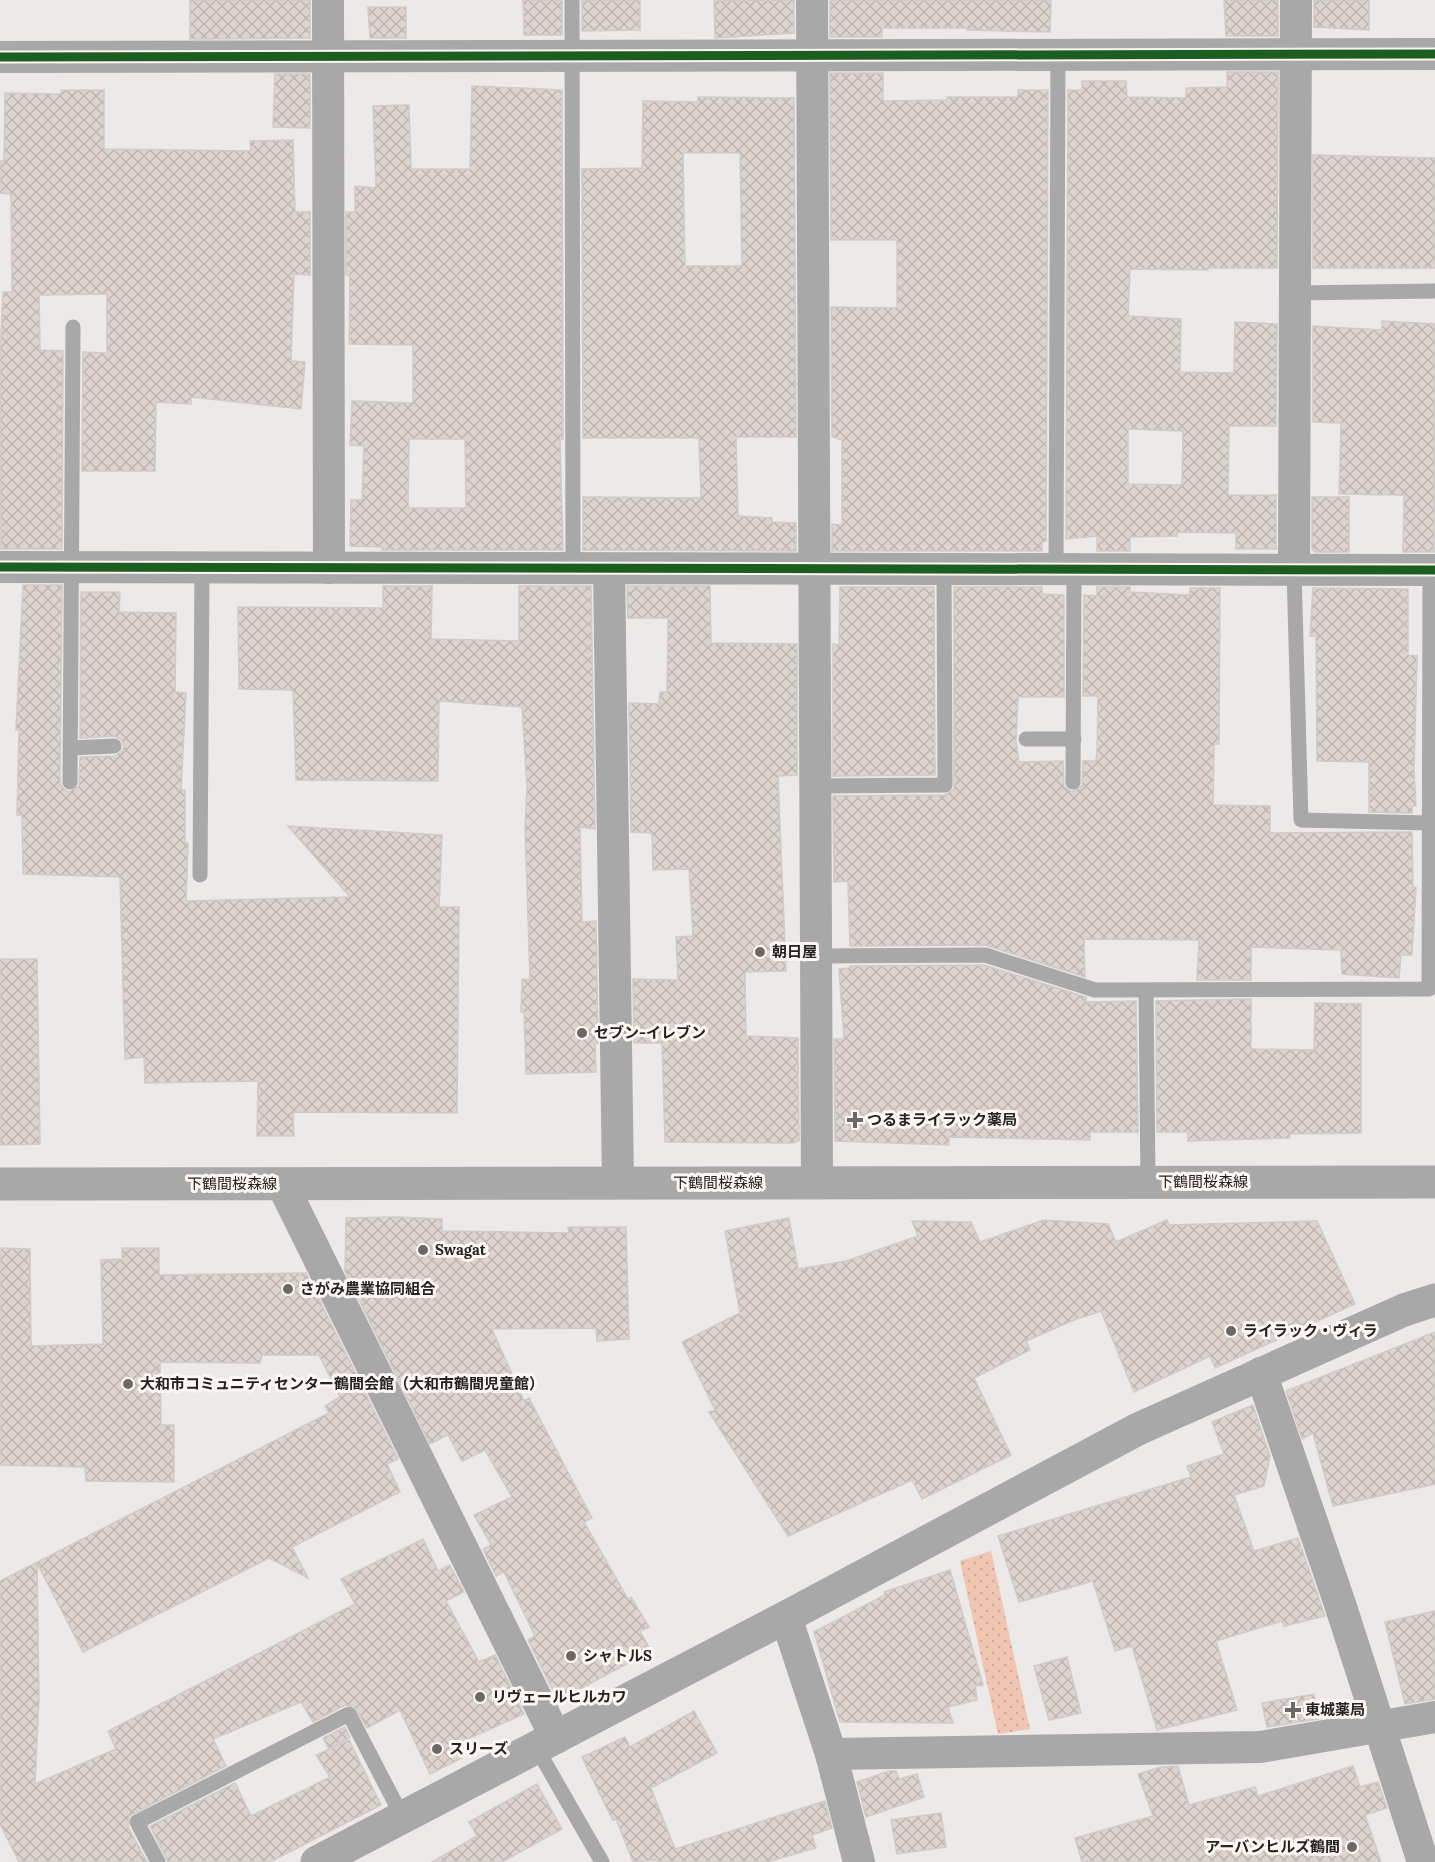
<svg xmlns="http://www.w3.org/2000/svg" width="1435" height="1862" viewBox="0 0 1435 1862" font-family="Lora,'Noto Sans JP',serif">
<defs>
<pattern id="park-dots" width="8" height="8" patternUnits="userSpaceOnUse" patternTransform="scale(1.5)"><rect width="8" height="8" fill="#f0c6b2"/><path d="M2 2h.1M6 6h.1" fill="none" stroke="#ceaa99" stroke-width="1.8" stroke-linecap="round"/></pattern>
<pattern id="building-cross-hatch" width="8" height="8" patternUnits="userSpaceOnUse" patternTransform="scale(1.5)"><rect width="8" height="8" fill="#ded3ce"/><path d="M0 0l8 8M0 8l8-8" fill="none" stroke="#beb5b1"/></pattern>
</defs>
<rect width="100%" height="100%" fill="#ede9e8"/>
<!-- park -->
<path fill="url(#park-dots)" d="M991,1551L1030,1729L998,1734L960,1561Z"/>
<!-- building -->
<g fill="url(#building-cross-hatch)" stroke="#cecbca" stroke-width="1.5" fill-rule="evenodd">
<path d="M190,0H310V38L190,39Z"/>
<path d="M523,0H562V35H524Z"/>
<path d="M582,0H640V30L582,31Z"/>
<path d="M778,0H794V33L715,38L714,1Z"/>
<path d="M830,0H1051L1050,32L967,30V28H882V37H830Z"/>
<path d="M1224,0H1278V36H1226Z"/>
<path d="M1314,0H1369V30L1314,27Z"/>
<path d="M368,7H406V38H370Z"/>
<path d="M1227,72H1278L1277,268H1208V270L1130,269L1128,316L1181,319L1180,372L1234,373L1235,322L1277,324L1276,426H1229L1228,495H1276V549H1236V533L1177,532V536L1130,537V551H1097V536L1066,539L1068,90H1082V81H1126L1127,97L1186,98V88L1227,87ZM1128,429L1183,431L1182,485L1128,484Z"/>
<path d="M830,73H883V101L947,100V97H1018V90H1048L1046,541L1042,542V551H832V524L842,525V440L832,437L831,307L897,308V240H831Z"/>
<path d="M275,74H310V128L273,127Z"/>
<path d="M472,86L562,90L563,439H560L563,550H382V547L350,546L351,500H362L364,446L350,445L352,401L413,403V345L349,344L350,275H346V212H355V186L376,188L373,106L409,105L411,169H470ZM409,439H465L466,508H408Z"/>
<path d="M61,90H104V149L251,151L250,141L293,140L295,212H310V275L294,274L291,361L305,362L301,409L191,397V404L156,402L155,471H82L83,352L107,353V294L39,295L40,350L63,351L62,549H1L0,356L3,292H12L11,194L0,193V161H4L5,93L61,94Z"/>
<path d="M698,97L794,98L796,437H736L738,516L772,518V522L796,523V551L583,550V497L701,498L699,438H583L582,169L642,168L643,101L698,102ZM683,153H740L742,266H685Z"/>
<path d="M1313,155L1435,158V268H1313Z"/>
<path d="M1382,321L1435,324L1434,552H1403L1404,495L1339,494L1341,423L1313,422V326L1382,330Z"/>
<path d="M1312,497H1349V552H1315L1312,549Z"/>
<path d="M23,585H62L60,782L62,787L69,792L79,786L80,757L115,756L122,751L124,746L122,740L114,736L80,738L81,592H120L119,612L176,613L175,692L186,693L181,790H185V843H188L186,901L350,897L288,826L442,835L439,907H459L457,1113L293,1112L294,1136H257L258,1081L145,1083L144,1057L125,1059L120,877L23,874L22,815H17L19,730H16Z"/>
<path d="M383,586H432L431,639L519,641V586H591L595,829L580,827L582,922L596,921L598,1043H595L596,1072L526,1074L524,1012H521L522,979L530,980L525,827L527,787L522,707L439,701L438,781L296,780L293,690L239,689L238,607L383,608Z"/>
<path d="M627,586H710L711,643L797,644V775L778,776L786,971L745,972L746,1036L798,1038L799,1141L793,1143L665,1142L662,1043H634L633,979L678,980L676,937L693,936L689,869L653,870L652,833L631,832L629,703L659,704L660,692H667L668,618H628Z"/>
<path d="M840,587H934L935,775L833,776V644L839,645Z"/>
<path d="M954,587H1042V594L1064,595V697H1018L1016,740L1019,762L1063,761L1064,786L1072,792L1082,786L1083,761H1096L1097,752L1098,696H1083L1084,595L1097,596V587H1130V592L1190,595V588H1220L1219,744H1214L1213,805L1270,806V833L1412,832L1413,887H1416L1412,955H1401L1399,978L1342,974L1341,950L1251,947V980H1197L1199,940L1084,939L1085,977L985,945L850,946L848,881L834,882L833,796L945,795L954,789Z"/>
<path d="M1313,588L1408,589V655L1417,656L1414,770L1416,806H1412V813L1369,812V762L1317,761L1316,636H1310Z"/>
<path d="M0,959H37L40,1144L0,1145Z"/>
<path d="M984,965L1086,997V1002L1136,1001L1138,1132H1090V1140L949,1137V1145L835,1141L834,1039H844L839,969L850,968V966Z"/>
<path d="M1251,999V1049L1314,1050L1315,1003L1361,1004V1133L1290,1134V1138L1188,1141V1132H1157L1156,1001Z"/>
<path d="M398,1217L442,1219V1231L569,1233L568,1227H626L629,1339L597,1341L596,1328L492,1329L524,1401L529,1398L592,1518L584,1522L628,1599L631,1597L649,1627L640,1631L651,1651L565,1697L564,1695L557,1699L528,1640L535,1636L504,1572L496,1576L483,1549L491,1545L474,1515L512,1497L485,1450L462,1461L448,1435L430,1444L345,1271L346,1218Z"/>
<path d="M789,1218L798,1269L846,1261L918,1236L912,1221L971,1222L980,1242L1044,1220L1108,1224L1116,1242L1167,1220L1169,1225L1317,1221L1355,1304L1215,1368L1210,1356L1134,1392L1101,1311L1074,1320L1026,1341L1030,1350L974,1378L1011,1455L922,1499L912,1480L788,1536L709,1412L715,1410L682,1342L740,1313L725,1231Z"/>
<path d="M0,1248L30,1249L31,1346L103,1344L101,1260L122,1259V1248H159V1275L306,1273L398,1459L387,1464L400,1492L292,1547L308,1578L269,1558L83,1652L37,1563L39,1699L35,1784L116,1749L108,1731L355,1604L341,1579L423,1539L438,1571L450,1565L464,1592L446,1601L479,1662L495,1655L524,1714L454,1745L462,1758L430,1774L400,1710L367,1728L354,1706L345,1705L313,1722L301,1702L213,1739L226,1766L129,1816L128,1827L147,1862H19L0,1824V1581L329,1413L325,1406L340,1397L319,1355H262L260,1363L160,1362L161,1425H174V1482L86,1481L85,1467L0,1465Z"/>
<path d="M1435,1332V1484L1333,1506L1313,1433L1302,1439L1286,1391Z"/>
<path d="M1253,1405L1270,1456L1264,1486L1234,1495L1254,1551L1298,1538L1325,1616L1284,1626L1282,1621L1216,1641L1237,1710L1157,1730L1132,1646L1115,1651L1093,1581L1019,1602L998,1536L1191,1477L1187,1466L1224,1454L1212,1422Z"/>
<path d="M950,1570L983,1685L975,1686L977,1700L948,1707L953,1723L840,1722L814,1632L885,1595L884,1592Z"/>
<path d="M1435,1611V1699L1405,1704L1385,1622Z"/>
<path d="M1067,1657L1081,1713L1049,1720L1034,1666Z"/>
<path d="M1314,1694L1319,1719L1267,1727L1262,1703Z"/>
<path d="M694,1711L717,1753L651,1788L675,1849L825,1801L832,1828L812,1835L816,1848L767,1862H657L656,1860L633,1862L616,1819L613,1820L605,1805L582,1757L625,1737L630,1747Z"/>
<path d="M345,1727L350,1737L329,1749L323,1738Z"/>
<path d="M349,1740L381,1805L270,1862H168L150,1826L235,1783L251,1816L330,1777L316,1755Z"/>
<path d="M1178,1766L1189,1805L1255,1787L1258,1796L1353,1766L1360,1787L1378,1782L1387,1808L1365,1815L1381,1862H1082L1075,1838L1153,1816L1138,1774L1161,1767Z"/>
<path d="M889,1771H896L899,1779L917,1774L924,1797L866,1817L857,1782Z"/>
<path d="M537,1784L562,1829L502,1862H432L477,1836L469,1822Z"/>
<path d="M941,1813L946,1847L897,1854L891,1820Z"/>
</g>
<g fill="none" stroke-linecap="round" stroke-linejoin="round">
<!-- lane -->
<g stroke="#a7a8a7" stroke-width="15">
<path d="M572,0L573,568"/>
<path d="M1295,293L1435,291"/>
<path d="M1056,569L1058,54"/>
<path d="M1294,570L1301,820L1429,823"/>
<path d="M1026,739H1074"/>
<path d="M71,748L114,746"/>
<path d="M70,782L73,327"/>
<path d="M1073,782L1074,569"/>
<path d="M815,786L945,785L944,569"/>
<path d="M200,875L202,568"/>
<path d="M816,956L985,955L1095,990L1429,989L1430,569"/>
<path d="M1146,991L1148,1182"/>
<path d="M536,1747L602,1862"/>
<path d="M158,1862L137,1822L349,1714L403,1818"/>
</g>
<!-- street -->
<g stroke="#a7a8a7" stroke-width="32">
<path d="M328,0L329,568"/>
<path d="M812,0L817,1183"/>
<path d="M0,57L1435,54"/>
<path d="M0,567L1435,570"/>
<path d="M609,569L618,1183"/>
<path d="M1294,570L1296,0"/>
<path d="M282,1184L556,1738"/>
<path d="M1261,1373L1340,1604L1423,1862"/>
<path d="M786,1617L831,1754L859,1862"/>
<path d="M831,1754L1260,1747L1435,1717"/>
</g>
<!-- secondary -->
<g stroke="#a7a8a7" stroke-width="33">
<path d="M0,1184L1435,1182"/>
<path d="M317,1862L786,1617L1138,1429L1404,1310L1435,1300"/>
</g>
<!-- cycleway casing -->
<g stroke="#fdf6f2" stroke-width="13">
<g id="cycleway">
<path d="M0,57L1435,54"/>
<path d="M0,567L1435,570"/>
</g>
</g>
<!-- cycleway -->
<use href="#cycleway" stroke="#1b5e20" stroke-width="9"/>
</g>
<!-- markers -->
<g fill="#6b6867" stroke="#fdf6f2" stroke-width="2">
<circle cx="760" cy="952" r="6"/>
<circle cx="582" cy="1033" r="6"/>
<path d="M852 1111h6v6h6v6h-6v6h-6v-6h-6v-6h6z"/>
<circle cx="423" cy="1250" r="6"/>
<circle cx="288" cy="1289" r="6"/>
<circle cx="1231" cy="1331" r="6"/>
<circle cx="128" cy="1384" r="6"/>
<circle cx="571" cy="1656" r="6"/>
<circle cx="480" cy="1697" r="6"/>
<path d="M1290 1701h6v6h6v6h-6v6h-6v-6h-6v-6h6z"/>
<circle cx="437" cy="1749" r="6"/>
<circle cx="1352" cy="1847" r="6"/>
</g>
<g text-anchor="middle" stroke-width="6" stroke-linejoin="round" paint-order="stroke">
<!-- poi labels -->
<g font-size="15" font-weight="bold" fill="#252321" stroke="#fdf6f2" text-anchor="start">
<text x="772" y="957">朝日屋</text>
<text x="594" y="1038">セブン-イレブン</text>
<text x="867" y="1125">つるまライラック薬局</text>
<text x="435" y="1255">Swagat</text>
<text x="300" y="1294">さがみ農業協同組合</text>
<text x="1243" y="1336">ライラック・ヴィラ</text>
<text x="140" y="1389">大和市コミュニティセンター鶴間会館（大和市鶴間児童館）</text>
<text x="583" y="1661">シャトルS</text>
<text x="492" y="1702">リヴェールヒルカワ</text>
<text x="1305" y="1715">東城薬局</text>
<text x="449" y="1754">スリーズ</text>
<text x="1340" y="1852" text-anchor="end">アーバンヒルズ鶴間</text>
</g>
<!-- street labels -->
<g font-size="15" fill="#252321" stroke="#fdf6f2">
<text x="1203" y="1187">下鶴間桜森線</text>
<text x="718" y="1188">下鶴間桜森線</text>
<text x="232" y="1189">下鶴間桜森線</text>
</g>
</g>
</svg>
